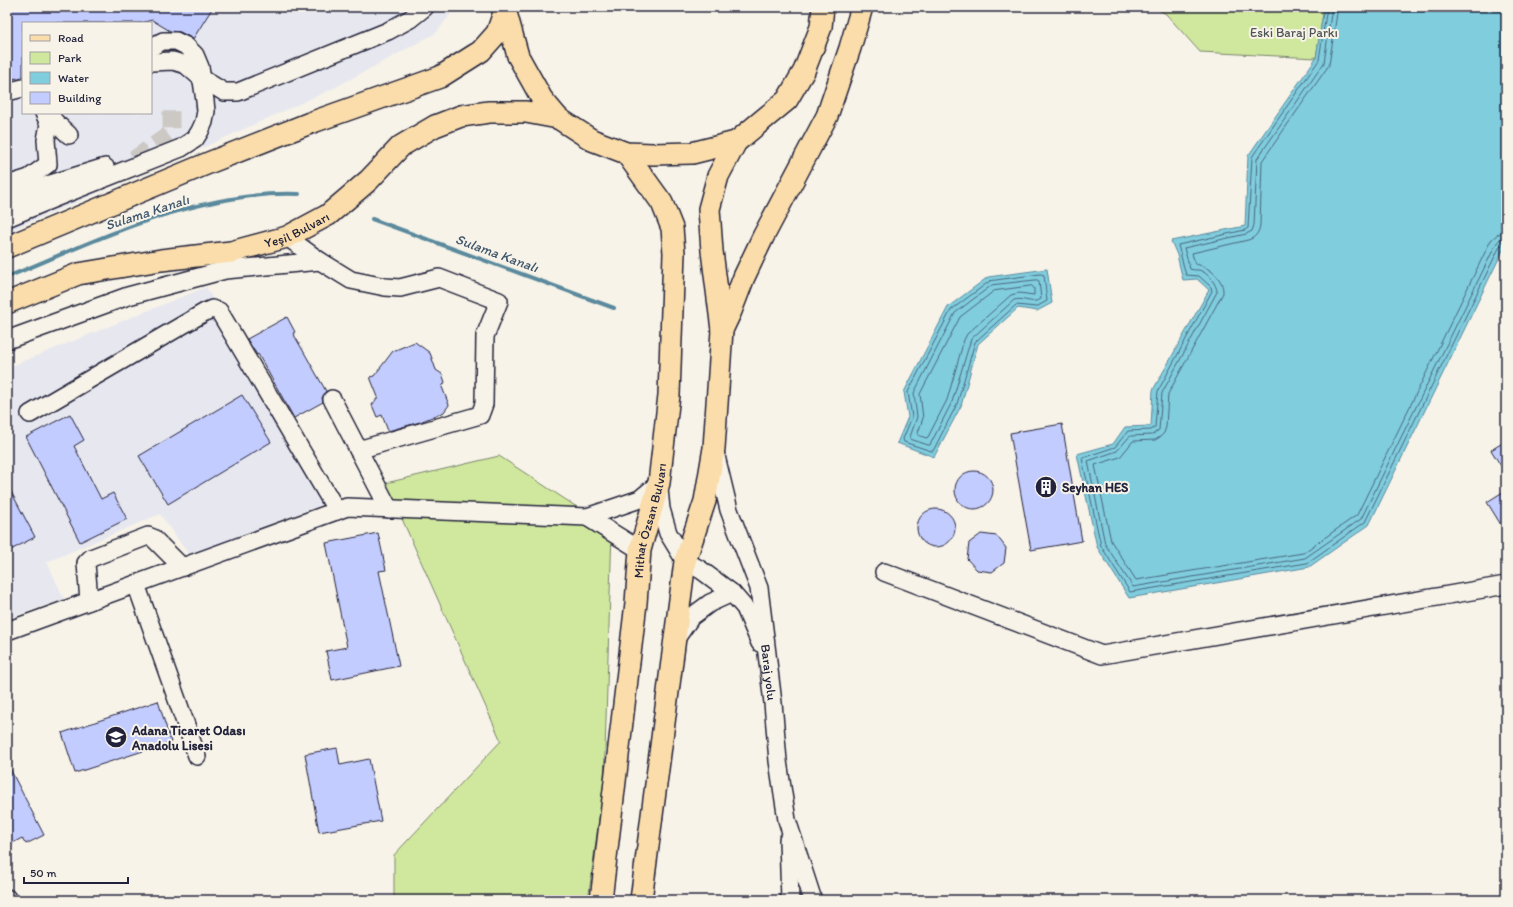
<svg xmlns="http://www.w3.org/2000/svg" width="1513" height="907" viewBox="0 0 1513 907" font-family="Itim,sans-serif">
<rect width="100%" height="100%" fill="#f7f3e8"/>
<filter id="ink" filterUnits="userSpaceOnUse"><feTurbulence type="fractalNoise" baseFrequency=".025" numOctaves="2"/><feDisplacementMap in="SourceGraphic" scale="8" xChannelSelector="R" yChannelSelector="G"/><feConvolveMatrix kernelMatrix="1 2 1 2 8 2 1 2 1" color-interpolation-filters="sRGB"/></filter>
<g filter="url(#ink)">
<!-- built -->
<g fill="#e7e7ef" fill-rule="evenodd">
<path d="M7,7H456L436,33L334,88L202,148L7,232ZM23,23H151V113H23Z"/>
<path d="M206,287L332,501L189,555L160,514L47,562L64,599L7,619V368Z"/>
</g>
<!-- green -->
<g fill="#d0e89e" stroke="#79856c">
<path d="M1154,7H1324L1316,58L1200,52L1166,14Z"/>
<path d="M499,456L612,530L604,782L588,900H394V855L501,741L386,483Z"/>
</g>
<!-- water -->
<g fill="#80cdde" stroke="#5a899d">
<path d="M1324,7H1506V244L1369,525L1309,567L1129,598L1097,547L1077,454L1113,444L1125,427L1151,426L1153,390L1209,290L1197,279L1183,280L1177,255L1171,241L1245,226L1248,156L1316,58Z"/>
<path d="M1047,269L1052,303L1037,311L1018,308L978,344L961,406L934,457L897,443L908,417L904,392L948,307L988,277Z"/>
</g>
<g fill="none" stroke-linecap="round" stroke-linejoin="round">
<!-- shore -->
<g stroke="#48667c" stroke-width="1">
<path d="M1327,7L1319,60L1252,157L1248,228L1245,230L1178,245L1186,275L1199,276L1211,287L1212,291L1158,391L1155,427L1151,430L1128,431L1115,447L1082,458L1101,546L1130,592L1307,563L1365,522L1500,246L1506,243"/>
<path d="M1332,7L1324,63L1257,159L1254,225L1252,231L1246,234L1184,248L1190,269C1193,270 1196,270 1199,270C1207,272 1217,284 1217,292L1162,393L1159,430L1152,435L1130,436L1117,451L1088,461L1105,544L1133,587L1305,558L1361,519L1496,244L1500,239L1506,238"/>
<path d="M1338,7L1329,65L1262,161L1260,225C1259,233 1255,238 1248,240L1192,253L1195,264C1208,266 1224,278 1223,293L1168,394L1166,427L1164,433L1160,437L1155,440L1133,441L1120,457L1095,465L1111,541L1136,580L1303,553L1357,515L1491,240L1498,234L1506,232"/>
<path d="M1041,274L1044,275L1047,301L1036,307L1016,305L975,342L957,404L933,451H931L904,442L903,439L912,417L908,392L951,310L990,281Z"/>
<path d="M1037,280L1039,281L1041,299C1031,305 1024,297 1014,300L971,339L952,402L930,445H928L910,439V437L917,417L914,393L955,313L992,285Z"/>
<path d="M1032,286L1034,288V295L1019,293L1011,295L967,334L964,340L947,400L928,437L926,438L918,435V433L923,418L920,394L960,317L994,291Z"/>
</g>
<!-- stream -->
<g stroke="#5a899d" stroke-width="4">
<path d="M372,219L614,308"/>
<path d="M7,277C100,239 197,190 299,194"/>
</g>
</g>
<!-- building -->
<g fill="#c3ccfe" stroke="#22223b">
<path d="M7,7H213L193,39L180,32L170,31L152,20L141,23H23V77L7,80Z"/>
<path d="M287,317L295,332L293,333L326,391L322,398L323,402L294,418L258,354L257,355L247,339Z"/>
<path d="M415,342L430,353L436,370L442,374L445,382L442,387L449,405L444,412L420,422L388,431L382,415L377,417L372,405L378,397L370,377L374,376L393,351Z"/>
<path d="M242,395L271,442L168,504L139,456Z"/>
<path d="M70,414L84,440L74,446L101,499L113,493L127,519L80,542L26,437Z"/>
<path d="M1062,424L1082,541L1031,550L1010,433Z"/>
<path d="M1506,441V474L1491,450Z"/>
<circle cx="974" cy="490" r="19"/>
<path d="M7,484L35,537L7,552Z"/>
<path d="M1506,490V533L1487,502Z"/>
<circle cx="936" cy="528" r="19"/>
<path d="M378,533L386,570L379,571L399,666L332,680L326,651L347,647L326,543Z"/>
<path d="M981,534L997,536L1006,548L1004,563L992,572L977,570L967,559L969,543Z"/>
<path d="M158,701L171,742L75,773L62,733Z"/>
<path d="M337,748L340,765L369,759L381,821L319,832L305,754Z"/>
<path d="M7,763L44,835L26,844L22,838L7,846Z"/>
</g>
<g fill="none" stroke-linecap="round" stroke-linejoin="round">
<!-- minor-tunnel -->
<path stroke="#ccc9c5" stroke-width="17" stroke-dasharray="17 8" stroke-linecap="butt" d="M134,159L171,133V109"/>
<!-- minor casing -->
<g stroke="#22223b" stroke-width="20">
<g id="minor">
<path d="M151,62L173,61L186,65L201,78L224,92H238L388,31L410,19L425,7"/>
<path d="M7,92L23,88"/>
<path d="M50,113L54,121L69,135"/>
<path d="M7,185L29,178L48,164L46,140L49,124L44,113"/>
<path d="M7,202L50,184L105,167"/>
<path d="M7,218L55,198L181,148L195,139L200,131L204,122L206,111L205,101L200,67L195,55L186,46L176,41H163L151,47"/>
<path d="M287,237L320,261L351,280L385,287L400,288L439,278L499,301L485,336L484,404L480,415L358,450"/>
<path d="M7,340L128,296L225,270L320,261"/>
<path d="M332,399L389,509"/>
<path d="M30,414L205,312L212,309L219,311L337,511"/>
<path id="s1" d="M715,452L729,510L759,588L773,703L778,761L787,820L813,900"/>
<path d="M659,489L661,509L668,533L685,561L701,570L732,593L745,608L760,643"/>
<path d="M587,517L640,550"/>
<path d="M884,572L1102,655L1506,585"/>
<path d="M136,584L197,756"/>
<path d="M89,601L86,563L91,558L148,536L153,538L182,567"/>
<path d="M7,631L347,507L587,517L640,499L659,483"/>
<path d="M675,640L691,617L710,603L732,593"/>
<path d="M788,840L790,900"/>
<path d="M7,898L8,900"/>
</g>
</g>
<!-- major casing -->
<g stroke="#22223b" stroke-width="24">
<g id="major">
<path d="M505,9L518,56L542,99L558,118L592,140L626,153L653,154L692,153L736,142"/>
<path d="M7,247L211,162L310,123L440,77L481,51L497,33L506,7"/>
<path id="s2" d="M7,303L78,274L161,260L231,252L287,237L328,215L369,180L401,146L435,126L461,116L489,112H526L558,118"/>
<path d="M722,330L731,311L744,277L763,237L827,116L850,48L862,7"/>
<path id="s3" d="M601,900L636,603L640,550L659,483L669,395L674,253L672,228L662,203L626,153"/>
<path d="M641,900L685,561L705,501L714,448L722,330L712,251L709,209L718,176L736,142L787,100L804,71L821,27L823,7"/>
</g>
</g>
<!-- minor -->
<use href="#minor" stroke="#f7f3e8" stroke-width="17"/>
<!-- major -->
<use href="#major" stroke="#faddab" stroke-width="21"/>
</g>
</g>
<!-- icons -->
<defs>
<g id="building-disc" transform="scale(1.15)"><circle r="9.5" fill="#22223b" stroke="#f7f3e8"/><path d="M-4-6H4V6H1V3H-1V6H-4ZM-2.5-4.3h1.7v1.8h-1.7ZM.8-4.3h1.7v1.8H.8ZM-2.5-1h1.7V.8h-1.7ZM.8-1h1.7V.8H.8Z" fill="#fff"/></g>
<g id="school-disc" transform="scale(1.15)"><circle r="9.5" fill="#22223b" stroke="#f7f3e8"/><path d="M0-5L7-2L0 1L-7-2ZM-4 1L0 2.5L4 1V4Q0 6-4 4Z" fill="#fff"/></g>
</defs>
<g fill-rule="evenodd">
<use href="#building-disc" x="1046" y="487"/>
<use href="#school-disc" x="116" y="737"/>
</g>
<g text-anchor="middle" stroke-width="4" stroke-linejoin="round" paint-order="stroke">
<!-- park labels -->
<g font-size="13" fill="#4e5454" stroke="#f7f3e8">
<text x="1294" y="37">Eski Baraj Parkı</text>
</g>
<!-- street labels -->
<g font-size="13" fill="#22223b" stroke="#f7f3e8">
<text dy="5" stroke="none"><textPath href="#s2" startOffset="301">Yeşil Bulvarı</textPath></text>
<text dy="5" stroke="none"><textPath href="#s3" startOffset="383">Mithat Özsan Bulvarı</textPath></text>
<text dy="5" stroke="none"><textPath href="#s1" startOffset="228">Baraj yolu</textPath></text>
</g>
<!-- poi labels -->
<g font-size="13" font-weight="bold" fill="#22223b" stroke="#f7f3e8" text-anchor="start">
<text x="1062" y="492">Seyhan HES</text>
<text x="132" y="735">Adana Ticaret Odası<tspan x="132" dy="15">Anadolu Lisesi</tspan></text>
</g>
<!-- water labels -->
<g font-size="14" font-style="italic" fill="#3e556c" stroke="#f7f3e8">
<text transform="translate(147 212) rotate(-18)" y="5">Sulama Kanalı</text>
<text transform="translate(497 253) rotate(20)" y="5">Sulama Kanalı</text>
</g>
</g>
<!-- margin -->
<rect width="1513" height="907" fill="none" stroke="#f7f3e8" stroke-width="24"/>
<rect x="12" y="12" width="1489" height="883" fill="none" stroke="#22223b" stroke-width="1.5" filter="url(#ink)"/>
<!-- legend -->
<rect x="22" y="22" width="130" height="92" fill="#f7f3e8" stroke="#a29fa3"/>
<rect x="30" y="35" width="20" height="6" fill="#faddab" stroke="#a29fa3"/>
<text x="58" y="42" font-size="12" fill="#22223b">Road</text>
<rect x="30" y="52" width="20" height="12" fill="#d0e89e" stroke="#a29fa3"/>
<text x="58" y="62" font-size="12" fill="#22223b">Park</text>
<rect x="30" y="72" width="20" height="12" fill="#80cdde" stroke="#a29fa3"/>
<text x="58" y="82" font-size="12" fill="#22223b">Water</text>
<rect x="30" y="92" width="20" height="12" fill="#c3ccfe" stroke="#a29fa3"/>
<text x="58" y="102" font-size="12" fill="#22223b">Building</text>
<!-- scale -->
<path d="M24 877v6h104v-6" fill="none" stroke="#22223b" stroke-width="2"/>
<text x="30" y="877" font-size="12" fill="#22223b" stroke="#f7f3e8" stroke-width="3" paint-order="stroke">50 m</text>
</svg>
